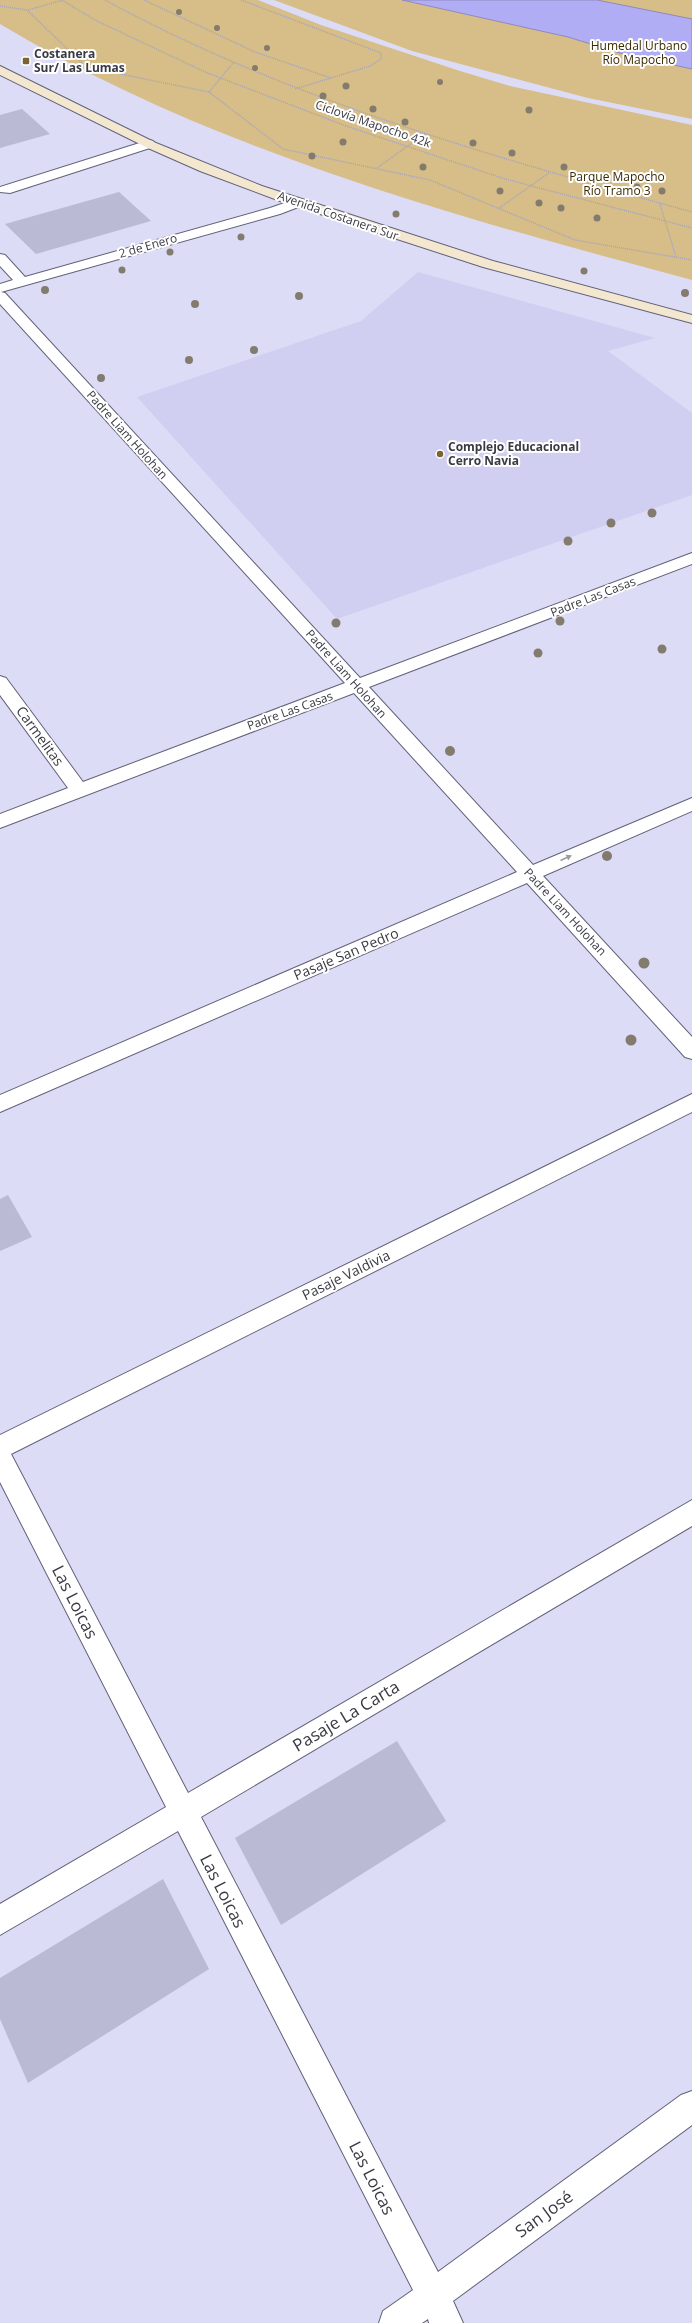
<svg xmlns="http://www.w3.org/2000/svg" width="692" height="2323" viewBox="0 0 692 2323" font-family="'Open Sans',sans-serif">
<rect width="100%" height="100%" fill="#dcdcf7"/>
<!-- built -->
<path fill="#d0cff1" d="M418,272L655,338L608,351L692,413V495L337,619L137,397L361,321Z"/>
<!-- green -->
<g fill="#d7bd87">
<path d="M0,0H258L321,25L460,71L510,86L692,125V280C457,217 210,150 0,24Z"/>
<path d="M274,0H692V119L588,98L412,51Z"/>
</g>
<!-- water -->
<path fill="#b1adf5" stroke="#8d8ac0" d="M402,0H597L692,19V69L623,54L568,37Z"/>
<!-- building -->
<g fill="#babad4">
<path d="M22,109L50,134L0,148V115Z"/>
<path d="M119,192L151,221L36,254L5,224Z"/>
<path d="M8,1195L32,1237L0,1251V1199Z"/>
<path d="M397,1741L446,1821L281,1925L235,1838Z"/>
<path d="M163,1879L209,1969L28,2083L0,2019V1978Z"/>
</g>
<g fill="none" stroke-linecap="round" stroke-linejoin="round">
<!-- service casing -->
<g stroke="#616178" stroke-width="2">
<path id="service" d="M149,140L153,141L155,144L153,147L10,193L0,192V187Z"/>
</g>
<!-- minor casing -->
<g stroke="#616178" stroke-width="2">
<g id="minor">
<path d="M296,199L303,203L301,206L280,214L1,292L5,293L360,678L692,553V564L369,687L533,865L692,798V811L543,876L692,1037V1059L685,1057L527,883L0,1112V1095L517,872L354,693L0,828V814L68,788L0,695V676L6,678L83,782L345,683L0,304V284L13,280L0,266V254L5,255L25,277L270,208Z"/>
<path d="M692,1094V1112L11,1454L188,1793L692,1500V1526L201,1817L438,2272L681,2095L692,2091V2125L453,2301L463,2323H429L428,2319L422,2323H379L383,2311L413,2290L178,1831L0,1935V1904L166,1807L0,1482V1435Z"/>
</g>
</g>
<!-- secondary casing -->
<g stroke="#616178" stroke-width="2">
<path id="secondary" d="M0,66L156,143L262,186L493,261L692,315V323L483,267L280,201L200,171L148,148L0,75Z"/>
</g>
<!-- path -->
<g stroke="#a5a5bb" stroke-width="1.5" stroke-dasharray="1 1" stroke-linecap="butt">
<path d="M62,0L95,20L205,72L346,126L505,179L692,228"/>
<path d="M105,0C289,100 491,156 692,212"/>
<path d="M144,0L255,52L331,78"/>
<path d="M241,0L381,53V59L370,66L295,89"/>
<path d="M0,6L27,10L86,67L209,92L283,149L430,180L575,240L692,260"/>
<path d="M28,10L63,0"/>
<path d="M209,92L234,62"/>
<path d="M377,168L426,133"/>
<path d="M660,204L676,257"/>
<path d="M499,208L549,173"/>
</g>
<!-- service -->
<use href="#service" fill="#fff" fill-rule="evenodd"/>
<!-- minor -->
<use href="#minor" fill="#fff" fill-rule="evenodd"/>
<!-- secondary -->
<use href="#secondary" fill="#f3e8cf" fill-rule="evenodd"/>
</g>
<!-- trees -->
<g fill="#847b6f">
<circle cx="179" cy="12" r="3"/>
<circle cx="217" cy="28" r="3"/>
<circle cx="267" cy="48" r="3"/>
<circle cx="255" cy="68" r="3"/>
<circle cx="440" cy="82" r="3"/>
<circle cx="346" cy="86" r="3.5"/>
<circle cx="323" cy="96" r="3.5"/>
<circle cx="373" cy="109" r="3.5"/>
<circle cx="529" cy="110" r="3.5"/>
<circle cx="405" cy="122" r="3.5"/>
<circle cx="343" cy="142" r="3.5"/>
<circle cx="473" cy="143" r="3.5"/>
<circle cx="512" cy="153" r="3.5"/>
<circle cx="312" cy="156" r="3.5"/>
<circle cx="423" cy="167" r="3.5"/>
<circle cx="564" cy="167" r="3.5"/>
<circle cx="607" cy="179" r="3.5"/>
<circle cx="637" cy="187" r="3.5"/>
<circle cx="500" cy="191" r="3.5"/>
<circle cx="662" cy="191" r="3.5"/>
<circle cx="539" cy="203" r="3.5"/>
<circle cx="561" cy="208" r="3.5"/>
<circle cx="396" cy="214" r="3.5"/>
<circle cx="597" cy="218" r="3.5"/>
<circle cx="241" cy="237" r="3.5"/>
<circle cx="170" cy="252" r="3.5"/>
<circle cx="122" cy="270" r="3.5"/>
<circle cx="584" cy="271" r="3.5"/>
<circle cx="45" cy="290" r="4"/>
<circle cx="685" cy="293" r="4"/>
<circle cx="299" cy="296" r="4"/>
<circle cx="195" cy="304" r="4"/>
<circle cx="254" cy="350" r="4"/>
<circle cx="189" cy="360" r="4"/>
<circle cx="101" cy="378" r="4"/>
<circle cx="652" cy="513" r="4.5"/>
<circle cx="611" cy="523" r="4.5"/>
<circle cx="568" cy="541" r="4.5"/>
<circle cx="560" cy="621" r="4.5"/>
<circle cx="336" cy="623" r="4.5"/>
<circle cx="662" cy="649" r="4.5"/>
<circle cx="538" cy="653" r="4.5"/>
<circle cx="450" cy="751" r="5"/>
<circle cx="607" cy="856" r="5"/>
<circle cx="644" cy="963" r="5.5"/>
<circle cx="631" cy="1040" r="5.5"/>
</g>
<!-- one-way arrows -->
<defs><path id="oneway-solid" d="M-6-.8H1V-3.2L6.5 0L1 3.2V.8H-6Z"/></defs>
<use fill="#9c9ca2" href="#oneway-solid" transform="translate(566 858) rotate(-24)"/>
<!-- markers -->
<g fill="#7a6434" stroke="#fff" stroke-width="1.5">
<rect x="22" y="57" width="8" height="8" rx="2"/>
<circle cx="440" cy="454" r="4"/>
</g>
<g text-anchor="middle" stroke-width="4" stroke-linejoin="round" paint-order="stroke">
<!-- far-park labels -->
<g font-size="12" fill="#3c2b00" stroke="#fff">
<text x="639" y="50">Humedal Urbano<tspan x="639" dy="14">Río Mapocho</tspan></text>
<text x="617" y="181">Parque Mapocho<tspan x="617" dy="14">Río Tramo 3</tspan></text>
</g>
<!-- far-poi labels -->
<g font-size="12" font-weight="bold" fill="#3a3a44" stroke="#fff" text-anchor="start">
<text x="34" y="58">Costanera<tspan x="34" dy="14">Sur/ Las Lumas</tspan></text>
<text x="448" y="451">Complejo Educacional<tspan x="448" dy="14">Cerro Navia</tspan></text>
</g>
<!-- far-street labels -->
<g font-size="12" fill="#3a3a44" stroke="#fff">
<text transform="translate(373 124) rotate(19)" y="4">Ciclovía Mapocho 42k</text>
<text transform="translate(338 216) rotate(19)" y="4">Avenida Costanera Sur</text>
<text transform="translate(148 246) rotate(-16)" y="4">2 de Enero</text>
<text transform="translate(127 435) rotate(48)" y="4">Padre Liam Holohan</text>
<text transform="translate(593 597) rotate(-21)" y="4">Padre Las Casas</text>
<text transform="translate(346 674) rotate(48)" y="4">Padre Liam Holohan</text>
<text transform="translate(290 711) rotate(-20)" y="4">Padre Las Casas</text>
<text transform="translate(565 912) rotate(47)" y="4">Padre Liam Holohan</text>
</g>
<!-- street labels -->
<g font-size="14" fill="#3a3a44" stroke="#fff">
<text transform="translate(40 736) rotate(54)" y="5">Carmelitas</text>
<text transform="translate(346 954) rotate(-23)" y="5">Pasaje San Pedro</text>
<text transform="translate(346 1275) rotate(-26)" y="5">Pasaje Valdivia</text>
</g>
<!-- near-street labels -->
<g font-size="17" fill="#3a3a44" stroke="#fff">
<text transform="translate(75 1602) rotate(63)" y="6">Las Loicas</text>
<text transform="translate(346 1716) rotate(-31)" y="6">Pasaje La Carta</text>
<text transform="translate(223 1891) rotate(63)" y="6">Las Loicas</text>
<text transform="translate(372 2178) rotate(63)" y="6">Las Loicas</text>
<text transform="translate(544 2214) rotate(-36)" y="6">San José</text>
</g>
</g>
</svg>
